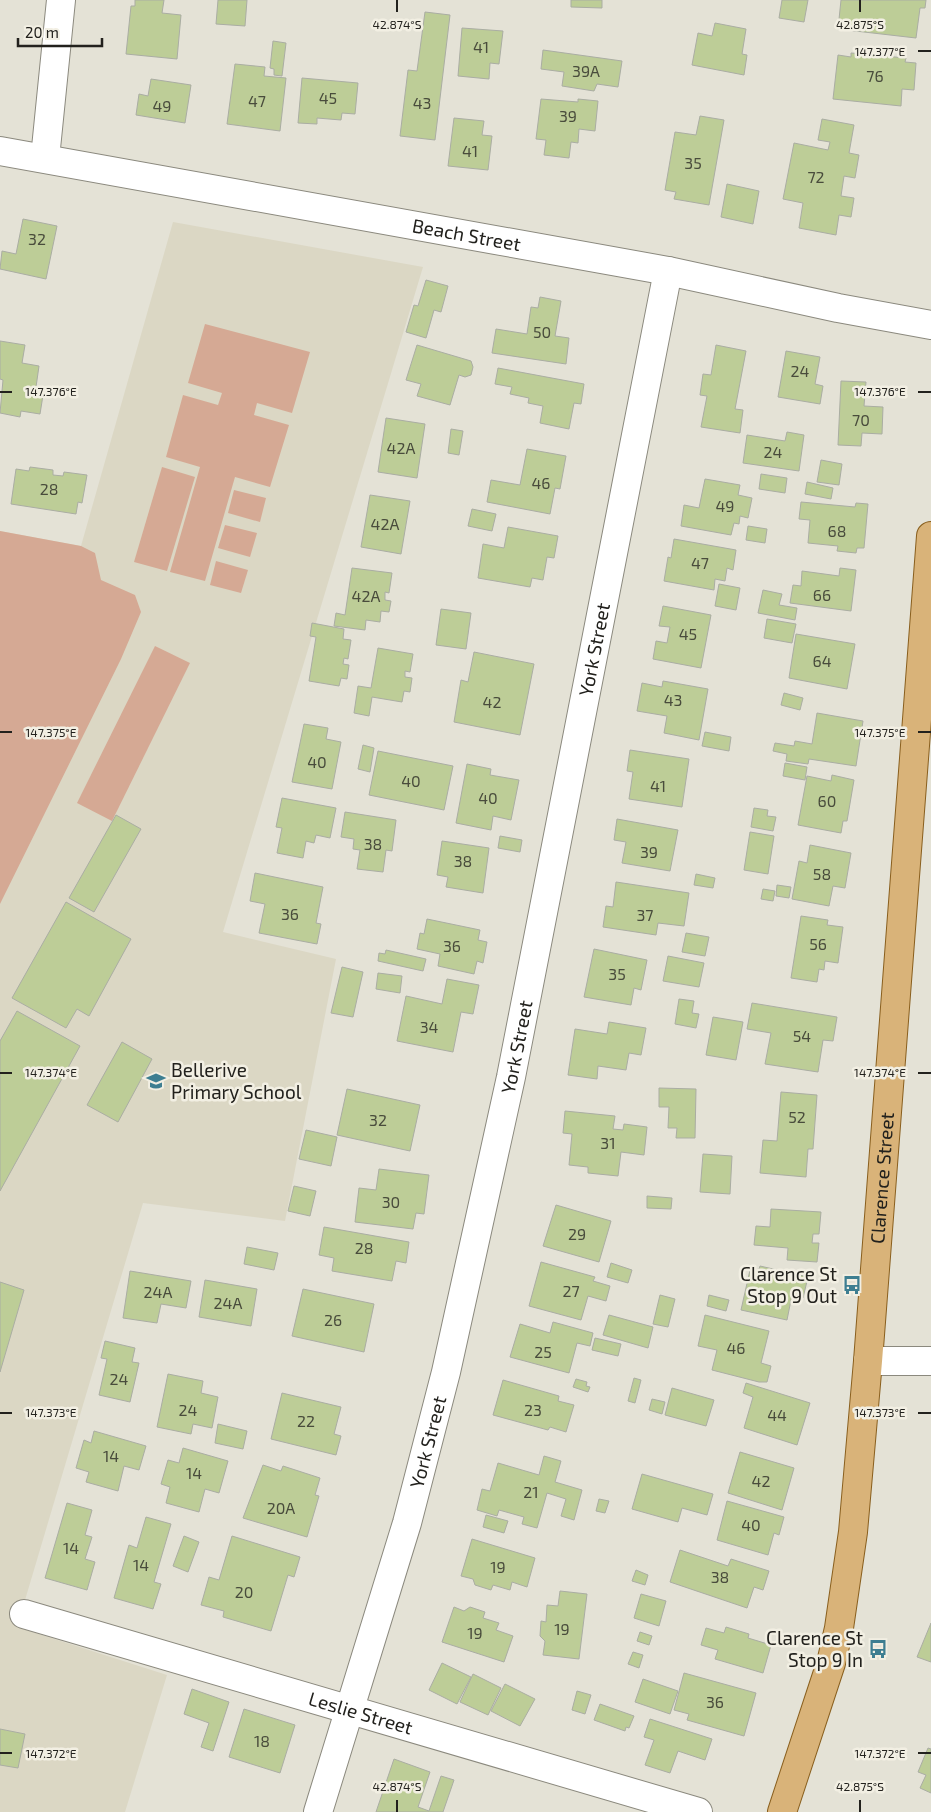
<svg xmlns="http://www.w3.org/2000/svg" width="931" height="1812" viewBox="0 0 931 1812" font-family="'Exo 2',sans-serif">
<rect width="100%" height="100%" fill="#e4e2d6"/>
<!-- built -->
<path fill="#dbd7c4" d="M173,222L423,267L223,932L336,959L285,1221L143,1203L17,1627L167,1675L125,1812H0V531L81,546Z"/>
<!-- green -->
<g fill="#d5a994">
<path d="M205,324L310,352L292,413L257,403L254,415L289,425L270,487L235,477L205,581L170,572L200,467L166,457L183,395L218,405L222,393L188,383Z"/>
<path d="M162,467L195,477L167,571L134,562Z"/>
<path d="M234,490L266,498L260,522L228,513Z"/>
<path d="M225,525L257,533L250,557L218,548Z"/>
<path d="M0,531L81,546L95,553L101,580L135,595L141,612L121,659L0,904Z"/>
<path d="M216,561L248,570L241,593L210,585Z"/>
<path d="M155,646L190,663L112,821L77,803Z"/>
</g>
<!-- building -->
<g fill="#bdcd97" stroke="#aaada3">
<path d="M135,0H164L162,13L181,15L177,59L126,54L131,6H135Z"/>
<path d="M218,0H247L245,26L216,24Z"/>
<path d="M571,0H602V8L571,7Z"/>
<path d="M782,0H808L804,22L779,18Z"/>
<path d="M841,0H926L925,8H920L916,38L838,29Z"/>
<path d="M425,12L450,15L435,140L400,136L408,70L417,71Z"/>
<path d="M715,23L746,29L742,54L747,55L744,75L692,65L698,33L712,36Z"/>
<path d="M462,28L503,31L499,64L490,63L489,79L458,76Z"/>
<path d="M273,41L286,43L282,76L274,75V69L270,68Z"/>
<path d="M543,50L622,61L618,87L597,84L594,91L562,86L564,72L541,69Z"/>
<path d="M851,53L906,58L905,62L916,63L914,90L902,89L901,106L833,99L838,55L851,57Z"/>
<path d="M235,64L265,67L264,76L286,78L280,131L227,124Z"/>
<path d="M302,78L358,83L355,114L342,113L341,120L317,118V124L298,123Z"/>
<path d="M151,79L191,85L185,123L136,115L139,94L148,96Z"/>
<path d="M541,99L578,102V99L598,101L595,131L579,129L578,143L571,142L569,158L544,155L546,140L536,139Z"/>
<path d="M700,116L724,120L709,205L674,199L676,192L665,190L675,132L696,135Z"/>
<path d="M454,118L484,121L482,135L492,136L488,170L448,166Z"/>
<path d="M822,119L854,125L849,153L859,155L855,178L844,176L841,196L854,198L851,217L839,215L836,235L799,228L803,203L783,199L794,143L828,150L830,142L818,140Z"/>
<path d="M727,184L759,191L753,224L721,217Z"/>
<path d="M23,219L57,226L46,279L0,269L2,251L16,254Z"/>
<path d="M426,280L448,286L441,312L434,310L426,338L406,332L414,305L418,306Z"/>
<path d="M540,297L561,301L555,336L569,338L566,364L492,353L496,329L527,334L531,307L538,308Z"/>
<path d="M0,341L25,345L22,363L39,366L36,387L44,389L40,414L21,411L20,417L0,413L3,380L0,379Z"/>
<path d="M417,345L471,361L473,367L471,375L465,377L459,375L450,405L417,396L421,384L406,380Z"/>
<path d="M716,345L746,351L735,409L743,410L740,433L701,427L707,396L700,395L703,374L711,375Z"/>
<path d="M786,351L820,357L815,384L823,386L820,404L778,397Z"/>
<path d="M498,368L584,384L581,404L574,403L569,429L540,423L543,406L528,403L529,398L510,394L512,387L495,384Z"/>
<path d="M841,381L866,382L864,406L883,407L882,434L862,433L861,446L838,445Z"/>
<path d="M386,418L425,424L417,478L378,472Z"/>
<path d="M451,429L463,431L459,455L448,453Z"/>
<path d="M787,432L804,435L799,471L743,463L747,435L785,441Z"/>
<path d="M527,449L566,456L560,489L555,488L550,514L487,502L491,480L520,485Z"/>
<path d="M821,460L842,464L839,485L817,482Z"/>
<path d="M30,467L53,470V475L63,476L64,472L87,475L82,503L78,502L76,514L11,504L16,469L29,471Z"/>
<path d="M761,474L787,478L785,493L759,489Z"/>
<path d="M705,479L740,485L738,495L752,498L748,518L740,516L739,524L734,523L731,535L681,526L684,505L699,508Z"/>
<path d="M807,482L833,488L831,499L805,494Z"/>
<path d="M370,495L410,501L401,554L361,547Z"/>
<path d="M801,502L855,507L856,503L868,504L864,548H857L856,553L837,551L838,546L808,543L810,520L799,519Z"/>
<path d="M472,509L496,514L492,531L468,526Z"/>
<path d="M748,526L767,529L765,543L746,540Z"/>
<path d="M508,527L558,536L554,558L547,557L543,580L532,578L530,587L478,578L483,544L504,548Z"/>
<path d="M674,539L736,550L733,570L727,568L725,581L715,579L714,590L664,581L668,557L671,558Z"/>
<path d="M352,568L392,573L389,593L385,592V600L391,601L389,612L381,611L380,622L366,620L365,630L334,626L336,613L345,615Z"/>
<path d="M840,568L856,570L851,611L790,603L793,585L801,586L802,571L839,576Z"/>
<path d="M719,584L740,588L736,610L715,606Z"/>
<path d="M763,590L782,594L779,605L797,608L795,620L758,613Z"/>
<path d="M663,606L711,615L701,668L653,659L656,641L667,643L670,627L659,626Z"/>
<path d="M441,609L471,613L466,649L436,645Z"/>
<path d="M767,619L796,624L792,643L764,638Z"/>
<path d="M312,623L344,629L343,639L351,640L348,659L344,658L343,664L349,665L347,679L341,678L339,686L309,681L316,637L310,636Z"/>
<path d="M796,634L855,644L847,689L789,678Z"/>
<path d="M378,648L413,654L410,672L405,671V677L412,678L410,692L404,691L402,702L372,697L369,716L354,713L358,686L371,688Z"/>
<path d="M474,652L534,664L520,735L454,722L461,680L468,682Z"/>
<path d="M663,681L708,689L699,740L664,733L667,716L637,711L642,683L662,687Z"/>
<path d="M784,693L803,698L800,710L781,705Z"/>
<path d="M817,713L863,721L856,766L809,759L808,764L786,761L787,754L773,751L775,743L794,746L795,741L812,744Z"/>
<path d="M304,724L328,728L326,739L341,742L332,789L292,782Z"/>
<path d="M705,732L731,737L729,751L702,746Z"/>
<path d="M363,745L374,748L370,772L358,769Z"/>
<path d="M630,750L689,759L682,807L629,799L633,772L627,771Z"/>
<path d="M378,751L453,766L444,810L369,795Z"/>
<path d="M785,763L807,767L805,780L783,776Z"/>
<path d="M467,764L491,769L490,775L519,780L511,820L493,816L491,830L456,823Z"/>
<path d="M832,775L854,780L847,821H843L841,833L798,825L807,776L831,781Z"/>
<path d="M282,798L336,808L330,838L316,835L314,843L306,841L303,858L277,853L282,828L276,827Z"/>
<path d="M754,808L768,810L767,816L776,817L773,831L751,827Z"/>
<path d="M345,812L396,820L392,851L386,850L383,872L357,869L360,850L353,849L354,839L341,837Z"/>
<path d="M116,815L141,829L94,912L69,898Z"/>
<path d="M617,819L678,830L670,871L622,863L626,842L614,840Z"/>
<path d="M750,832L774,836L768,874L744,870Z"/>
<path d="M500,836L522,840L520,852L498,848Z"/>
<path d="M442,841L489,848L483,893L446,887L448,877L437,875Z"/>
<path d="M810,845L851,853L845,888L833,886L829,906L792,899L799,861L807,863Z"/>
<path d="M255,873L323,887L316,923L321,924L317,944L259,933L265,904L250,901Z"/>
<path d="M696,874L715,878L713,888L694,885Z"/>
<path d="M616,882L689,893L684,926L658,923L656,935L603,927L606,906L613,907Z"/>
<path d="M777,885L791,887L789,898L776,896Z"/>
<path d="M763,889L775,891L773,901L761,899Z"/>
<path d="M66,902L131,939L89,1016L77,1009L66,1028L12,998Z"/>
<path d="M801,916L828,920L827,925L843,927L838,963L825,961L824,970L819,969L817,982L791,978Z"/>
<path d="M427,919L480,930L478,940L487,942L483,963L477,961L474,974L438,966L440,954L417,949L420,933L424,934Z"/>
<path d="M686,933L709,937L705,956L682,952Z"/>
<path d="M594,949L647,960L641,990L634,988L631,1005L584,997Z"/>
<path d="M386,950L426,959L423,971L378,961L379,953L385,954Z"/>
<path d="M668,956L704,963L699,987L663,981Z"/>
<path d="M342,967L363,972L353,1017L331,1013Z"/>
<path d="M378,973L402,976L400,993L376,989Z"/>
<path d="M447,979L479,985L473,1014L461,1012L453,1052L397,1041L406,996L442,1004Z"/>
<path d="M679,999L694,1001L692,1013L699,1014L696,1028L675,1024Z"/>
<path d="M752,1003L837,1017L833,1041L823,1040L818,1072L765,1064L771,1033L747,1029Z"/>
<path d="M17,1011L80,1046L0,1191V1041Z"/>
<path d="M713,1017L743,1022L736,1060L706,1055Z"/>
<path d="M609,1022L646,1028L641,1055L629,1053L626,1070L598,1066L597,1079L568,1075L575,1029L607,1034Z"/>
<path d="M122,1042L152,1059L118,1122L87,1105Z"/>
<path d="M659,1088L696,1089L695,1138H676L677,1128H668L669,1107H659Z"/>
<path d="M347,1089L420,1105L410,1151L337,1135Z"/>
<path d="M781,1092L817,1095L813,1149H808L806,1177L760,1173L763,1140L777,1141Z"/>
<path d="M565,1111L615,1116L613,1129L623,1130L624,1124L647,1127L644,1155L621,1152L618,1176L588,1173V1167L569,1165L572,1134L563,1133Z"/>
<path d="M306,1130L337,1137L331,1166L299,1159Z"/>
<path d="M703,1154L732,1156L730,1194L700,1192Z"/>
<path d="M379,1169L429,1175L424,1214L416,1213L413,1229L355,1222L359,1188L376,1190Z"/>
<path d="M294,1186L316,1191L310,1216L288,1211Z"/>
<path d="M647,1196L672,1198L671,1209L647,1208Z"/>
<path d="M556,1205L611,1221L599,1262L543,1246Z"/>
<path d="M771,1209L821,1212L819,1234H813L812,1243H819L817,1262L787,1260L788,1248L754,1245L756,1226L770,1227Z"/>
<path d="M324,1227L409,1242L406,1263L396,1261L392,1281L332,1271L334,1258L319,1255Z"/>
<path d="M247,1247L278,1253L274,1270L244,1264Z"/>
<path d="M541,1262L595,1277L593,1281L610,1286L606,1301L588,1296L581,1320L529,1306Z"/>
<path d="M611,1263L632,1270L628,1283L607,1277Z"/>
<path d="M760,1266L808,1277L803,1298L792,1295L787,1320L741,1310L750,1270L758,1272Z"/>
<path d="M130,1271L191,1281L186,1308L161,1304L157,1323L123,1318Z"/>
<path d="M205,1280L257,1289L251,1326L199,1317Z"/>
<path d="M0,1282L24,1290L0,1372Z"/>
<path d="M303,1289L374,1304L364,1352L292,1336Z"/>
<path d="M660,1295L675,1299L668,1327L653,1324Z"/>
<path d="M709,1295L729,1300L726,1311L707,1306Z"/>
<path d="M609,1315L653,1327L648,1348L603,1335Z"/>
<path d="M705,1315L769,1331L761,1363L771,1366L767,1382H759L712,1370L717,1350L698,1346Z"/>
<path d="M553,1322L593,1333L590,1346L577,1343L569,1373L510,1357L520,1324L550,1333Z"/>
<path d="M595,1338L621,1344L618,1356L592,1350Z"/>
<path d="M105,1341L135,1348L132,1362L139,1363L130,1402L99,1395L107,1359L101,1358Z"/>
<path d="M168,1374L203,1381L201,1393L218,1397L212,1428L193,1424L191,1434L157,1427Z"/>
<path d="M634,1378L641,1380L635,1403L628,1401Z"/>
<path d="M576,1379L587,1382L586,1386L590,1387L588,1392L573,1387Z"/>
<path d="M503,1380L559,1396L558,1401L574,1405L566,1432L550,1427L548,1430L493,1415Z"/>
<path d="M746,1383L810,1403L797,1445L744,1428L753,1397L743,1393Z"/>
<path d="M672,1388L714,1400L706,1426L665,1415Z"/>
<path d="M282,1393L341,1407L334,1434L341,1436L336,1455L271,1439Z"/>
<path d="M652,1399L665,1402L662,1414L649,1410Z"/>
<path d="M218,1424L247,1431L243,1449L215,1443Z"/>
<path d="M94,1431L146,1446L139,1470L124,1466L118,1491L86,1482L89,1472L76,1468L84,1440L91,1443Z"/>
<path d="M183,1448L228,1461L219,1493L205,1489L199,1512L166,1503L170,1487L161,1484L168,1460L179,1463Z"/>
<path d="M740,1452L794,1468L782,1510L728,1493Z"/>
<path d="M544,1456L561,1461L555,1482L582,1490L574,1520L561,1516L566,1499L547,1493L537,1528L522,1524L524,1517L499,1510L497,1516L477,1510L482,1489L490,1491L498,1463L539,1475Z"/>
<path d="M263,1465L281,1471L283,1466L320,1478L315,1495L319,1496L307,1537L243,1518Z"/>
<path d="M642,1474L713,1494L707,1515L682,1508L678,1522L632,1509Z"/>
<path d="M599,1499L609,1501L605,1513L596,1511Z"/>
<path d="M727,1501L784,1517L779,1535L774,1533L768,1555L717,1540Z"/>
<path d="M67,1503L92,1510L85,1535L92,1537L85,1559L95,1562L87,1590L45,1578Z"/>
<path d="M486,1515L508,1521L504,1533L483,1527Z"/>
<path d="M146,1517L171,1524L154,1582L161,1584L153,1609L114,1598L129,1545L137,1548Z"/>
<path d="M184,1536L199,1542L188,1572L173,1566Z"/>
<path d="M232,1536L300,1557L294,1577L288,1575L271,1631L223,1617L224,1611L201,1605L209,1577L219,1580Z"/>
<path d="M472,1539L535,1558L527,1587L512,1582L510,1590L493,1585L491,1590L475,1585L473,1579L461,1576Z"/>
<path d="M680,1550L728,1566L731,1559L769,1571L763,1590L754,1587L747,1608L670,1582Z"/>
<path d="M636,1570L648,1575L645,1585L632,1581Z"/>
<path d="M560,1591L587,1594L579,1659L543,1655L545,1641L540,1636L541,1621L546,1622L547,1605L558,1606Z"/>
<path d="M641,1594L666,1601L659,1626L634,1618Z"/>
<path d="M454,1607L464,1611L470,1607L485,1612L483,1618L499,1623L496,1630L513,1636L504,1662L442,1642Z"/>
<path d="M931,1623V1662L917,1657Z"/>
<path d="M726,1627L749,1634L748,1638L771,1645L763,1673L715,1659L718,1650L701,1645L706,1628L724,1633Z"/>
<path d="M640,1632L652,1636L649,1645L637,1641Z"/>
<path d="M633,1652L643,1655L639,1668L628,1664Z"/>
<path d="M442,1663L471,1677L457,1704L429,1690Z"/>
<path d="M684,1673L756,1693L744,1736L687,1720L689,1714L674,1710Z"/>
<path d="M473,1674L501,1688L488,1715L460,1702Z"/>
<path d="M643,1679L678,1691L670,1714L635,1702Z"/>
<path d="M505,1684L535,1699L520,1726L491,1711Z"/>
<path d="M192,1689L229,1702L213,1751L201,1747L209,1723L184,1714Z"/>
<path d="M577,1691L591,1695L585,1714L572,1710Z"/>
<path d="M600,1704L634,1716L629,1728L626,1727L625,1731L594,1720Z"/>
<path d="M244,1709L295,1725L280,1773L229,1757Z"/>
<path d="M650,1719L712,1739L705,1760L678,1751L670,1773L645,1765L654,1740L644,1737Z"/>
<path d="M0,1729L25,1734L18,1768L0,1765Z"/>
<path d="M928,1748L931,1749V1793L920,1788L926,1775L918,1772Z"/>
<path d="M394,1759L430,1772L418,1807L429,1811L441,1776L454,1780L443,1812H376Z"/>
</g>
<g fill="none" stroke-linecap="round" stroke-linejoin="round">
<!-- minor casing -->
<g stroke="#8b897e" stroke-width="30">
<g id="minor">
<path id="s1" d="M0,151L668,271L838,308L931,325"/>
<path d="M45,158L61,0"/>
<path d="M868,1361H931"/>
<path id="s2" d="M24,1614L698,1812"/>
<path id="s3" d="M318,1812L407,1523L446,1372L511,1077L668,271"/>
</g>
</g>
<!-- major casing -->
<g stroke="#895f1e" stroke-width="30">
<g id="major">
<path id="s4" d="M782,1812L831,1663L839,1628L853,1532L868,1361L931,536"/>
</g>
</g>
<!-- minor -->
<use href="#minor" stroke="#fff" stroke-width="28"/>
<!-- major -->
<use href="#major" stroke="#d9b379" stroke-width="28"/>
</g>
<!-- ticks -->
<path fill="none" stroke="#22211d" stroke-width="2" d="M397,0V12M860,0V12M918,51H931M0,392H12M918,392H931M0,732H12M918,732H931M0,1073H12M918,1073H931M0,1413H12M918,1413H931M0,1753H12M918,1753H931M397,1800V1812M860,1800V1812"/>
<!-- icons -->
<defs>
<g id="school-bare" transform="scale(1.5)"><path d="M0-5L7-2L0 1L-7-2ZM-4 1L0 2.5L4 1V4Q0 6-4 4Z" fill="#3d7e91" stroke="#f2efe3" stroke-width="2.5" paint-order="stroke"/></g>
<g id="bus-bare" transform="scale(1.5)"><path d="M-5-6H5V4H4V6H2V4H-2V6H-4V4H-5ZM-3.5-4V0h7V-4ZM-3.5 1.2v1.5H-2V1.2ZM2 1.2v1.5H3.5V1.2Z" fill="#3d7e91" stroke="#f2efe3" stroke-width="2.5" paint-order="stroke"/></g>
</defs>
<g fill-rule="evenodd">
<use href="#school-bare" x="156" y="1081"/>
<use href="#bus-bare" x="852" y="1285"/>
<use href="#bus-bare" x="878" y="1649"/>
</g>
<g text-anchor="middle" stroke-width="5" stroke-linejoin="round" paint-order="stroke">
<!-- number labels -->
<g font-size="16" fill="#494c3c">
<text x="481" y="53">41</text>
<text x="586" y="77">39A</text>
<text x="875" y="82">76</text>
<text x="328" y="104">45</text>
<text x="257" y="107">47</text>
<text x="422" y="109">43</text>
<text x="162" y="112">49</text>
<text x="568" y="122">39</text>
<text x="470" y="157">41</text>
<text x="693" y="169">35</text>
<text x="816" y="183">72</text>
<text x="37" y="245">32</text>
<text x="542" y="338">50</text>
<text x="800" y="377">24</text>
<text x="861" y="426">70</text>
<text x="401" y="454">42A</text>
<text x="773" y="458">24</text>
<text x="541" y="489">46</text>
<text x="49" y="495">28</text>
<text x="725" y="512">49</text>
<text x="385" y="530">42A</text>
<text x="837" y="537">68</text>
<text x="700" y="569">47</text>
<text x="822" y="601">66</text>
<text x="366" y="602">42A</text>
<text x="688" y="640">45</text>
<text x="822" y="667">64</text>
<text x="673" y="706">43</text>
<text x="492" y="708">42</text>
<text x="317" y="768">40</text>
<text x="411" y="787">40</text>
<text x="658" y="792">41</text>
<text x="488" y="804">40</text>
<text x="827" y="807">60</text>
<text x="373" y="850">38</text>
<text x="649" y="858">39</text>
<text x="463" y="867">38</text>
<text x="822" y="880">58</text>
<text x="290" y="920">36</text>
<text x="645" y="921">37</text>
<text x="818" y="950">56</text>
<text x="452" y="952">36</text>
<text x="617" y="980">35</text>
<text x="429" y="1033">34</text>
<text x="802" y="1042">54</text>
<text x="797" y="1123">52</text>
<text x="378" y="1126">32</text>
<text x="608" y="1149">31</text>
<text x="391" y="1208">30</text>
<text x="577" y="1240">29</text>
<text x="364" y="1254">28</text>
<text x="571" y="1297">27</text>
<text x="158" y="1298">24A</text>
<text x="228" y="1309">24A</text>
<text x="333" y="1326">26</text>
<text x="736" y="1354">46</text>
<text x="543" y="1358">25</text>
<text x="119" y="1385">24</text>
<text x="188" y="1416">24</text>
<text x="533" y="1416">23</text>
<text x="777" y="1421">44</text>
<text x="306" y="1427">22</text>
<text x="111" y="1462">14</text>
<text x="194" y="1479">14</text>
<text x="761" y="1487">42</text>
<text x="531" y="1498">21</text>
<text x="281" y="1514">20A</text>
<text x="751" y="1531">40</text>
<text x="71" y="1554">14</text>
<text x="141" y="1571">14</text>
<text x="498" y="1573">19</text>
<text x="720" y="1583">38</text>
<text x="244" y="1598">20</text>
<text x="562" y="1635">19</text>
<text x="475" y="1639">19</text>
<text x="715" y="1708">36</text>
<text x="262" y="1747">18</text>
</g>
<!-- street labels -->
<g font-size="19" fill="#22211d" stroke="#f2efe3">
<text dy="7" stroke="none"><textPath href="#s1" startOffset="474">Beach Street</textPath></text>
<text dy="7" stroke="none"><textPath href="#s3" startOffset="1196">York Street</textPath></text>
<text dy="7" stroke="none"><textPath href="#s3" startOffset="791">York Street</textPath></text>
<text dy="7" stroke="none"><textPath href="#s4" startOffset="645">Clarence Street</textPath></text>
<text dy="7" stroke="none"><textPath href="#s3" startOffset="386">York Street</textPath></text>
<text dy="7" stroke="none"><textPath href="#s2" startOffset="351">Leslie Street</textPath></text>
</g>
<!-- poi labels -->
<g font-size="19" fill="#22211d" stroke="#f2efe3" text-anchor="end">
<text x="171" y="1077" text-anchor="start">Bellerive<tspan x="171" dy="22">Primary School</tspan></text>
<text x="837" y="1281">Clarence St<tspan x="837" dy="22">Stop 9 Out</tspan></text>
<text x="863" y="1645">Clarence St<tspan x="863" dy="22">Stop 9 In</tspan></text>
</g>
</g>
<g font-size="12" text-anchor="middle" fill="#22211d" stroke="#f2efe3" stroke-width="5" stroke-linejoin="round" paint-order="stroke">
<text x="397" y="29">42.874°S</text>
<text x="860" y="29">42.875°S</text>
<text x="880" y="56">147.377°E</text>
<text x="880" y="396">147.376°E</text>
<text x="51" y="396">147.376°E</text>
<text x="880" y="737">147.375°E</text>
<text x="51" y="737">147.375°E</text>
<text x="51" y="1077">147.374°E</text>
<text x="880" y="1077">147.374°E</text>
<text x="51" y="1417">147.373°E</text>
<text x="880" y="1417">147.373°E</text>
<text x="51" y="1758">147.372°E</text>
<text x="880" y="1758">147.372°E</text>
<text x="397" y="1791">42.874°S</text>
<text x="860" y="1791">42.875°S</text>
</g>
<!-- scale -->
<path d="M18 38v8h84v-8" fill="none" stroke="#22211d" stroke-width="2.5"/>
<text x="25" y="38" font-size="15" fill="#22211d" stroke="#f2efe3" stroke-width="4" paint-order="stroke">20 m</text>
</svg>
